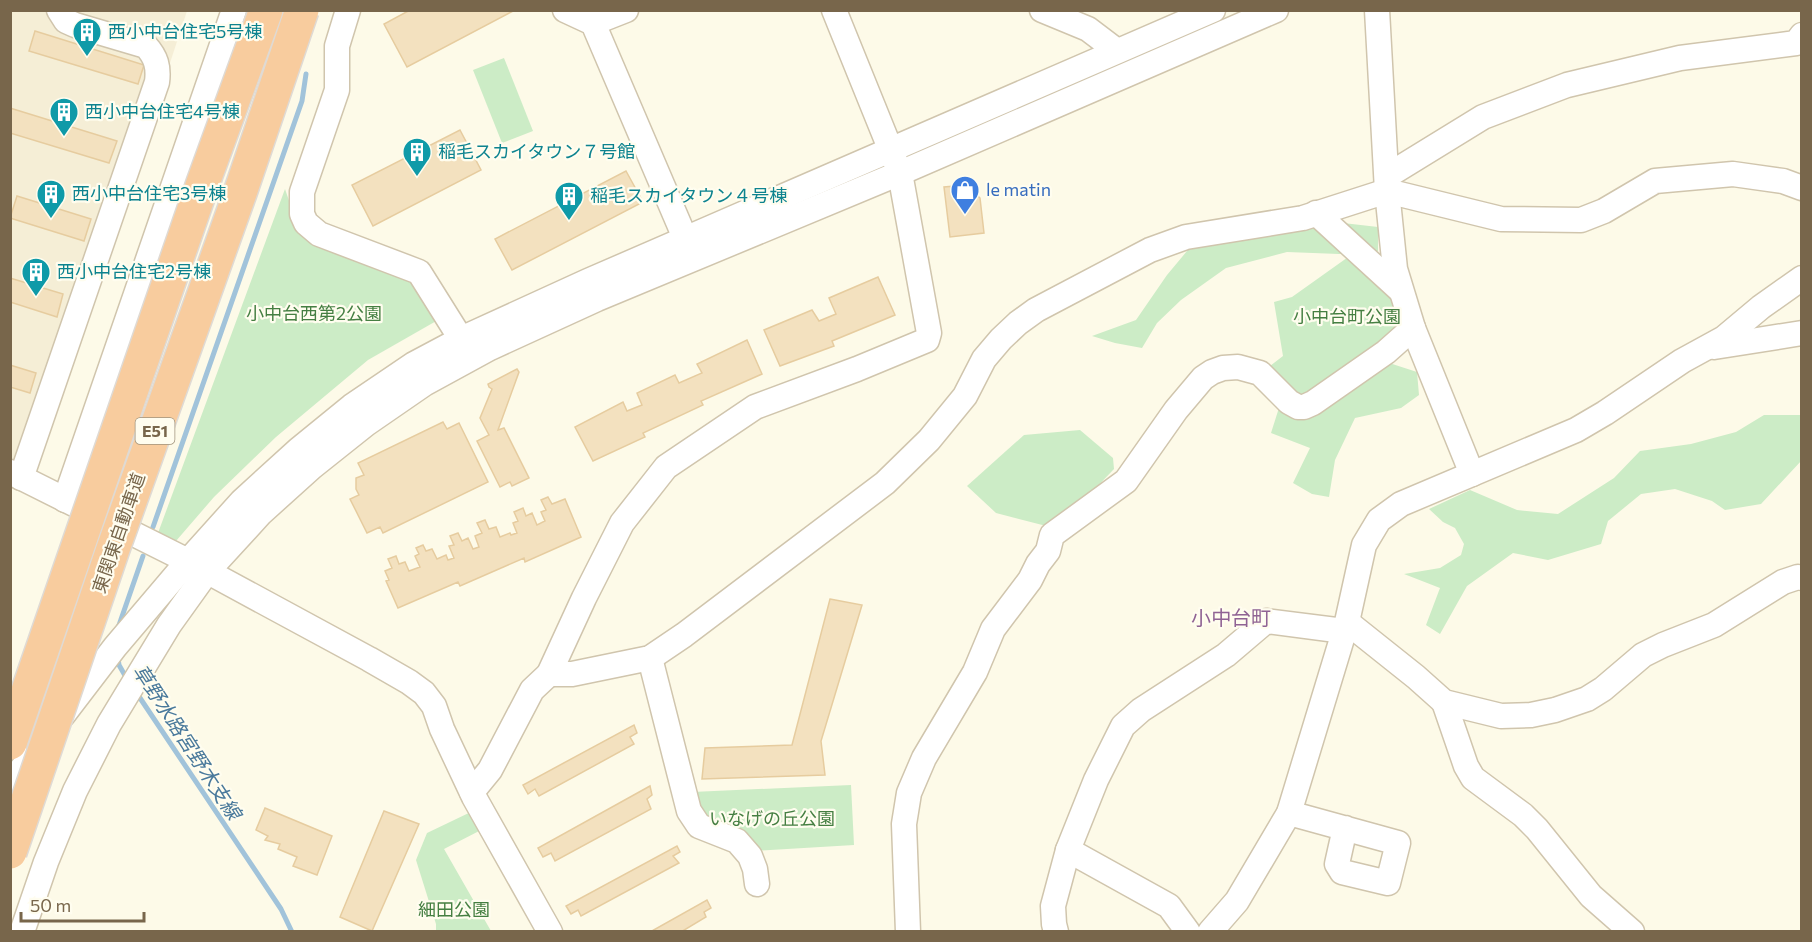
<svg xmlns="http://www.w3.org/2000/svg" width="1812" height="942" viewBox="0 0 1812 942" font-family="Commissioner,'Noto Sans JP',sans-serif">
<rect width="100%" height="100%" fill="#fdfae8"/>
<!-- residential -->
<path fill="#f5eed6" d="M11,11H187L36,472L11,466Z"/>
<!-- green -->
<g fill="#ccecc6">
<path d="M504,58L533,131L502,143L473,70Z"/>
<path d="M285,189L296,221L416,280L438,320L368,360L276,437L214,497L176,541L158,533Z"/>
<path d="M1317,220L1378,227V251L1339,254L1287,252L1226,268L1181,300L1157,323L1142,348L1115,343L1092,336L1136,320L1167,275L1192,245Z"/>
<path d="M1351,255L1385,285L1404,330L1380,360L1417,372L1419,395L1401,408L1355,418L1335,460L1329,497L1312,494L1293,483L1310,448L1271,433L1284,392L1266,369L1283,356L1274,302L1292,297Z"/>
<path d="M1764,415H1801L1802,460L1761,504L1725,510L1712,501L1675,489L1641,494L1608,521L1601,544L1548,560L1513,553L1467,586L1440,634L1426,625L1440,588L1404,574L1440,568L1461,555L1464,544L1455,528L1443,522L1429,509L1470,490L1517,510L1558,514L1614,478L1640,451L1691,444L1736,432Z"/>
<path d="M1080,430L1113,458L1114,469L1091,493L1054,528L996,513L967,486L1024,435Z"/>
<path d="M851,785L854,845L752,851L708,823L692,792Z"/>
<path d="M475,810L485,828L444,849L491,931H436V924L416,860L427,833Z"/>
</g>
<g fill="none" stroke-linecap="round" stroke-linejoin="round">
<!-- stream -->
<g stroke="#a1c3da" stroke-width="5">
<path d="M153,527L302,101L306,74"/>
<path d="M118,628L143,556"/>
<path d="M118,658L119,665L127,679"/>
<path d="M136,692L281,909L292,932"/>
</g>
</g>
<!-- building -->
<g fill="#f3e1bf" stroke="#e6cc9f" stroke-width="1.5">
<path d="M410,10H515L407,67L384,24Z"/>
<path d="M35,31L144,65L138,84L29,51Z"/>
<path d="M10,108L117,141L109,163L10,133Z"/>
<path d="M460,130L481,170L373,226L352,185Z"/>
<path d="M626,171L643,202L512,270L495,239Z"/>
<path d="M967,185L980,198L984,233L950,237L944,187Z"/>
<path d="M17,196L91,219L84,241L10,218Z"/>
<path d="M878,277L895,315L832,341L834,346L780,366L764,330L812,310L819,321L836,314L829,298Z"/>
<path d="M10,278L63,294L57,317L10,302Z"/>
<path d="M747,340L762,374L701,401L703,405L643,433L645,437L593,461L575,427L623,402L627,411L642,405L637,393L675,375L679,383L702,373L697,364Z"/>
<path d="M10,365L36,373L30,393L10,387Z"/>
<path d="M517,369L519,372L498,430L504,428L529,478L512,486L510,482L500,487L477,441L489,435L480,418L492,389L489,387L488,384Z"/>
<path d="M443,422L447,429L459,423L488,482L383,533L380,527L367,533L350,499L359,495L356,489V478L364,475L358,463Z"/>
<path d="M548,497L552,504L565,499L581,537L525,562L524,558L460,586L458,582L398,608L386,581L389,580L385,571L392,568L388,559L396,556L399,564L405,562L409,571L420,567L415,556L419,554L416,548L423,545L426,551L432,549L437,559L446,555L448,560L454,558L449,546L454,545L450,536L458,533L462,541L468,538L473,549L479,547L475,536L482,533L477,523L485,520L489,529L496,527L500,537L510,533L511,535L517,533L513,523L518,521L514,512L523,508L526,516L532,513L537,525L545,521L541,512L546,510L541,500Z"/>
<path d="M830,599L862,605L821,741L825,775L702,779L705,748L792,745Z"/>
<path d="M634,725L637,733L630,737L634,744L539,796L535,789L528,794L523,785Z"/>
<path d="M650,786L652,795L647,799L651,809L555,861L551,853L543,857L538,848Z"/>
<path d="M265,808L332,836L317,875L293,866L297,857L278,849L280,844L265,840L268,836L256,830Z"/>
<path d="M384,811L419,824L372,931L340,917Z"/>
<path d="M677,846L680,852L673,856L679,863L581,916L578,910L571,914L566,906Z"/>
<path d="M707,900L711,908L704,912L706,917L681,932H650Z"/>
</g>
<g fill="none" stroke-linecap="round" stroke-linejoin="round">
<!-- minor casing -->
<g stroke="#d0c5ad" stroke-width="27">
<g id="minor">
<path d="M348,10L337,46V90L302,192V214L306,223L319,234L419,272L461,339"/>
<path d="M565,10L593,23L685,238"/>
<path d="M1042,10L1088,29L1117,51"/>
<path d="M1377,10L1387,191L1395,269L1413,328L1472,474"/>
<path d="M593,23L626,10"/>
<path d="M1387,176L1483,117L1567,85L1680,58L1796,43L1802,35"/>
<path d="M1316,213L1400,290"/>
<path d="M1714,347L1802,333"/>
<path d="M10,472L188,561L369,659L409,682L424,693L434,706L442,729L474,797L550,932"/>
<path d="M21,478L157,82C159,67 156,57 146,46L75,25L66,21L59,10"/>
<path d="M65,500L234,10"/>
<path d="M1347,622L1416,677L1444,702L1501,716L1531,715L1555,710L1587,699L1603,689L1643,655L1663,645L1714,625L1783,582L1798,577L1802,578"/>
<path d="M650,658L689,811L699,826L737,841L750,856L755,869L757,884"/>
<path d="M549,674H572L650,658L684,635L885,483L929,440L965,396L984,359L1001,339L1018,323L1036,310L1150,250L1186,237L1303,218L1387,191L1501,219L1581,220L1604,211L1655,181L1733,174L1783,181L1802,188"/>
<path d="M1444,702L1466,766L1473,778L1523,815L1537,829L1591,896L1632,932"/>
<path d="M63,715L115,647L188,561L242,501L298,450L352,406L414,364L461,339L588,281L1213,10"/>
<path d="M10,784L40,745"/>
<path d="M472,792L490,770L532,690L549,674L584,598L622,523L666,467L755,407L857,369L927,340L929,333L900,173L834,10"/>
<path d="M1289,813L1398,843L1388,883L1342,872L1337,864L1345,828"/>
<path d="M1068,850L1169,906L1188,932"/>
<path d="M22,932L46,862L75,791L109,724L169,625L207,572L261,513L312,467L366,424L424,384L490,348L597,299L900,173L1276,10"/>
<path d="M908,932L904,824L909,793L924,758L975,672L993,629L1030,580L1038,564L1048,551L1052,535L1126,481L1176,410L1203,378L1212,372L1223,368L1238,367L1260,373L1289,402L1298,407H1304L1313,403L1386,352L1413,328"/>
<path d="M1056,932L1054,924L1053,906L1068,850L1096,780L1123,726L1141,710L1226,655L1266,621L1344,631"/>
<path d="M1210,932L1237,901L1289,813L1347,622L1364,545L1379,520L1401,504L1576,430L1605,413L1682,361L1724,338L1761,307L1802,278"/>
</g>
</g>
<!-- minor -->
<use href="#minor" stroke="#fff" stroke-width="24"/>
<!-- highway-bridge casing -->
<g stroke="#dfdad4" stroke-width="36" stroke-linecap="butt">
<g id="highway-bridge">
<path d="M10,743L203,183L266,10"/>
<path d="M10,852L113,549L240,193L302,10"/>
</g>
</g>
<!-- highway-bridge -->
<use href="#highway-bridge" stroke="#f8cc9e" stroke-width="33"/>
</g>
<!-- icons -->
<defs>
<g id="building-pin" transform="scale(1.5)"><path d="M0 17L-7.5 6A9.5 9.5 0 1 1 7.5 6Z" fill="#0f9aa8" stroke="#fffdef"/><path d="M-4-6H4V6H1V3H-1V6H-4ZM-2.5-4.3h1.7v1.8h-1.7ZM.8-4.3h1.7v1.8H.8ZM-2.5-1h1.7V.8h-1.7ZM.8-1h1.7V.8H.8Z" fill="#fff"/></g>
<g id="shop-pin" transform="scale(1.5)"><path d="M0 17L-7.5 6A9.5 9.5 0 1 1 7.5 6Z" fill="#3f7fe0" stroke="#fffdef"/><path d="M-5-2.5h2.3a2.7 3.5 0 0 1 5.4 0H5L5.5 6h-11ZM-1.5-2.5h3a1.5 2.3 0 0 0-3 0Z" fill="#fff"/></g>
</defs>
<g fill-rule="evenodd">
<use href="#building-pin" x="87" y="32"/>
<use href="#building-pin" x="64" y="112"/>
<use href="#building-pin" x="417" y="152"/>
<use href="#shop-pin" x="965" y="190"/>
<use href="#building-pin" x="51" y="194"/>
<use href="#building-pin" x="569" y="196"/>
<use href="#building-pin" x="36" y="272"/>
</g>
<g text-anchor="middle" stroke-width="4.5" stroke-linejoin="round" paint-order="stroke">
<!-- shield labels -->
<rect fill="#fffdef" stroke="#a0937c" stroke-width="1.5" x="135.5" y="418" width="39" height="26" rx="4.5"/>
<g font-size="16" font-weight="bold" fill="#78664b">
<text x="155" y="437">E51</text>
</g>
<!-- culture labels -->
<g font-size="18" fill="#0d838f" stroke="#fffdef" text-anchor="start">
<text x="108" y="38">西小中台住宅5号棟</text>
<text x="85" y="118">西小中台住宅4号棟</text>
<text x="438" y="158">稲毛スカイタウン７号館</text>
<text x="72" y="200">西小中台住宅3号棟</text>
<text x="590" y="202">稲毛スカイタウン４号棟</text>
<text x="57" y="278">西小中台住宅2号棟</text>
</g>
<!-- shop labels -->
<g font-size="18" fill="#366cbe" stroke="#fffdef" text-anchor="start">
<text x="986" y="196">le matin</text>
</g>
<!-- park labels -->
<g font-size="18" fill="#457f42" stroke="#fffdef">
<text x="314" y="320">小中台西第2公園</text>
<text x="1347" y="323">小中台町公園</text>
<text x="772" y="825">いなげの丘公園</text>
<text x="454" y="916">細田公園</text>
</g>
<!-- street labels -->
<g font-size="18" fill="#78664b" stroke="#fffdef">
<text transform="translate(119 533) rotate(-71)" y="6">東関東自動車道</text>
</g>
<!-- neighbourhood labels -->
<g font-size="20" fill="#906394" stroke="#fffdef">
<text x="1231" y="625">小中台町</text>
</g>
<!-- water labels -->
<g font-size="20" font-style="italic" fill="#49799b" stroke="#fffdef">
<text transform="translate(187 742) rotate(57)" y="7">草野水路宮野木支線</text>
</g>
</g>
<!-- border -->
<rect width="1812" height="942" fill="none" stroke="#78664b" stroke-width="24"/>
<!-- scale -->
<path d="M21 912v9h123v-9" fill="none" stroke="#78664b" stroke-width="3"/>
<text x="30" y="912" font-size="18" fill="#78664b" stroke="#fffdef" stroke-width="4.5" paint-order="stroke">50 m</text>
</svg>
